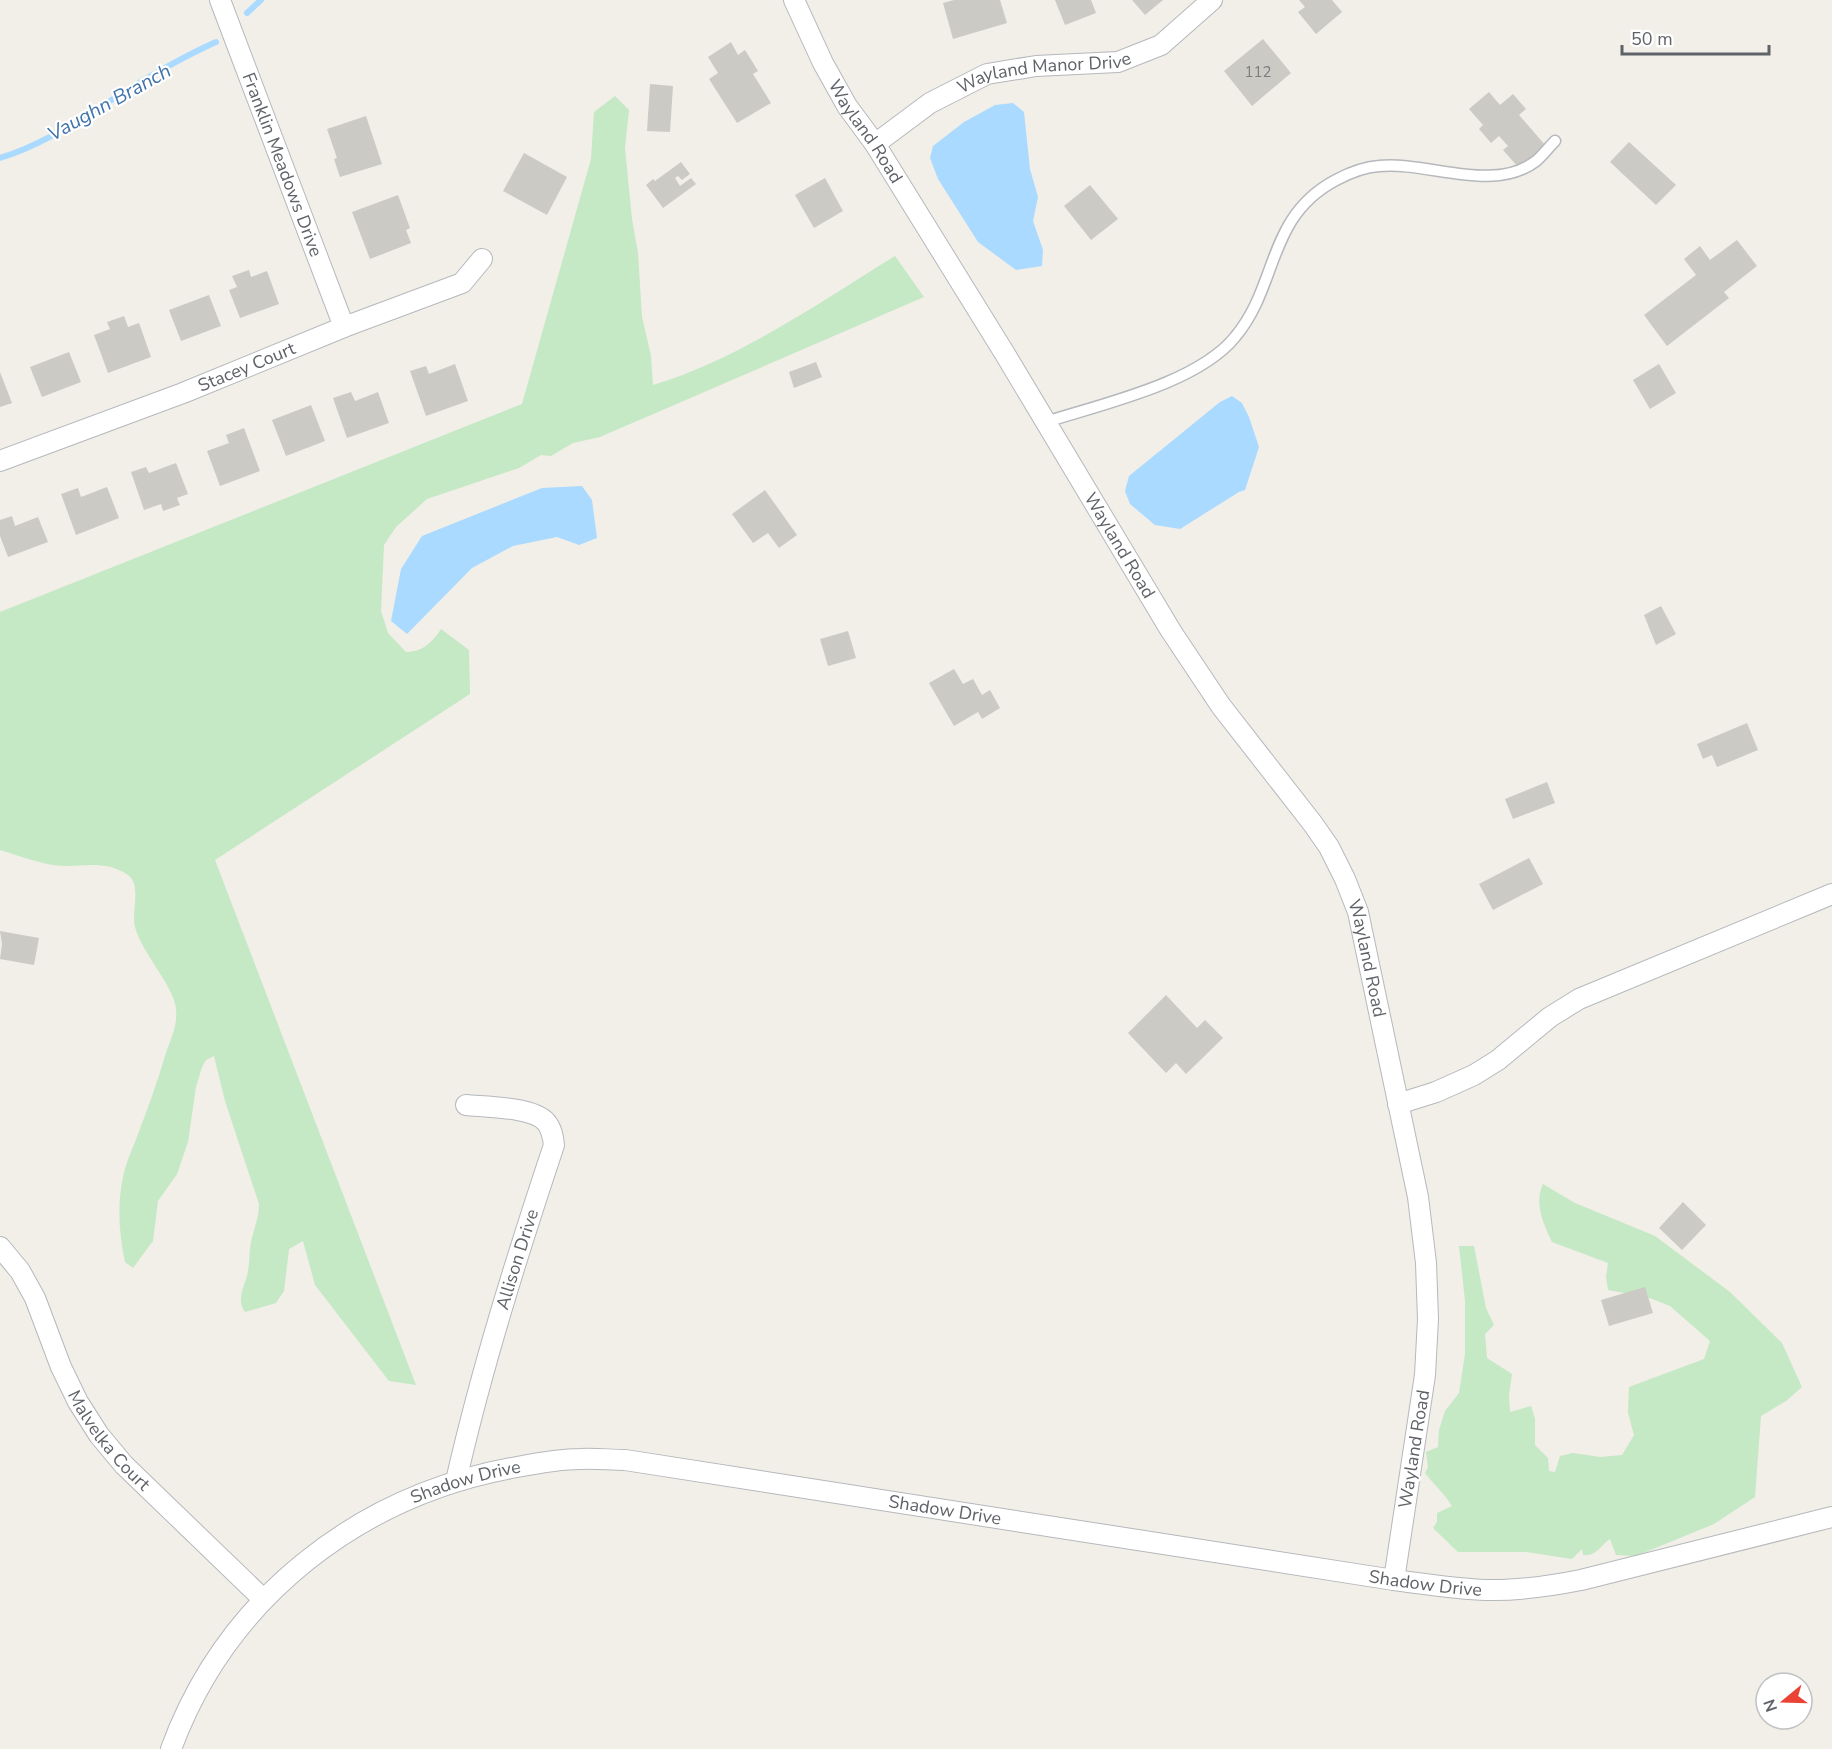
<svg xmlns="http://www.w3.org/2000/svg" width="1832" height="1749" viewBox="0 0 1832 1749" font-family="'Nunito Sans',sans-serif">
<rect width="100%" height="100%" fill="#f1efe8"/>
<!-- green -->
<g fill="#c5e8c5">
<path d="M615,96L629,110L625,148L632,219L638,253L642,317L651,356L653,385C739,359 819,303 895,256L924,297L600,437L573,443L551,456L541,455L519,468L427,499L396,527L384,545L381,611L388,633L406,652C422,652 432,643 441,629L469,650L470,694L215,860L416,1385L389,1381L315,1285L303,1241L289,1249L284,1291L276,1303L245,1312C235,1298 246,1285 248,1271C250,1261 249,1251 251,1242C254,1228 259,1218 259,1204L225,1101L214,1056L206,1060L202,1067L196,1087L188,1142L177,1174L158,1201L153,1241L133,1268L125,1262C119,1234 117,1205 123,1177C126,1162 133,1148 138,1134C148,1108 157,1083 165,1056C170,1039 178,1028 176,1008C173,985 142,953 135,927C131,913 142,885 128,875C103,858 78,869 53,865C35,862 17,855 0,850V612L522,404L591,159L594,112Z"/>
<path d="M1543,1184L1575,1203L1655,1236L1730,1292L1782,1343L1802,1387L1786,1401L1761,1416L1755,1497L1714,1524L1636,1556L1616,1555L1610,1539C1601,1545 1596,1557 1583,1555L1582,1549L1572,1559L1526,1552H1458L1433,1528L1437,1522V1513L1452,1506C1445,1494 1434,1485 1425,1473L1428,1467L1426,1452L1438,1447L1439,1430L1445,1411L1459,1393L1465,1354V1301L1459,1246H1474L1486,1308L1494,1325L1485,1334L1487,1358L1512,1374L1509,1396L1510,1412L1531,1406L1535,1419V1445L1548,1458L1549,1471L1555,1472L1560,1456L1573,1453L1600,1457L1622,1455L1634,1435L1628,1413L1629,1387L1704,1359L1710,1341L1670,1306L1647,1297L1608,1290L1606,1277L1608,1263L1552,1242C1543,1223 1534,1203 1543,1184Z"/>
</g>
<!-- water -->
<g fill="#aadaff">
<path d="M1013,103L1024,112L1030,169L1038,197L1033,221L1043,250L1042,266L1016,270L978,242L938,179L930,158L933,146L964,122L995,105Z"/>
<path d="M1232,396L1242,403L1249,417L1259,447L1245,490L1239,492L1180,529L1155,525L1130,504L1125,491L1129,476L1220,402Z"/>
<path d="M582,486L592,500L597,538L579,545L557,537L513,546L472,568L407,634L391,621L401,569L422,536L542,488Z"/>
</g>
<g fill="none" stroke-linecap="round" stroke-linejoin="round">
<!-- stream -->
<g stroke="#aadaff" stroke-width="6">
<path d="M247,13L261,0"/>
<path d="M0,158C46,144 85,116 126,91C155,73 185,56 216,42"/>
</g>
</g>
<!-- building -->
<g fill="#cccac5">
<path d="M954,0H1000L1007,23L953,39L943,3Z"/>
<path d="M1055,0H1091L1096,13L1065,25Z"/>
<path d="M1132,0H1163L1145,15Z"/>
<path d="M1299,0H1332L1342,12L1316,34L1298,12L1305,7Z"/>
<path d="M1263,39L1291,73L1252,106L1224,71Z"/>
<path d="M731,42L738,55L745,50L758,71L753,74L771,103L737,123L709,79L718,73L708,57Z"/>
<path d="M650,84L673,86L670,132L647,131Z"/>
<path d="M1489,92L1500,105L1513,94L1526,109L1519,115L1546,146L1519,168L1503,150L1508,146L1499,136L1491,143L1479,129L1483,125L1469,109Z"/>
<path d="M366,116L382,164L340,177L334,159L337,158L327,129Z"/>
<path d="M1629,142L1676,185L1656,205L1610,162Z"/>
<path d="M524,153L567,177L547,215L503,191Z"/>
<path d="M681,162L690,174L682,180L678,176L675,178L680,186L691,178L696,184L663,208L646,185L653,179L655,181Z"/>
<path d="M825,178L843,211L814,228L795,195Z"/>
<path d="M1090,185L1118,219L1091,240L1064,206Z"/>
<path d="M398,195L410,228L406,230L411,243L370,259L352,212Z"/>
<path d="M1737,240L1757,266L1724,292L1729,298L1667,346L1644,315L1696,275L1684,259L1700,246L1710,260Z"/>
<path d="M249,270L251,277L267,271L279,304L240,318L229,290L237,287L232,276Z"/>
<path d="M209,295L221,326L181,341L169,310Z"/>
<path d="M124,316L128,327L139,323L151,357L108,373L94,335L110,329L107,322Z"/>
<path d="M69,352L81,382L42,397L30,367Z"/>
<path d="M816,362L822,377L794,388L789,372Z"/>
<path d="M455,364L468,401L426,416L410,371L426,366L429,374Z"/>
<path d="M1659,364L1676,393L1650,409L1633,380Z"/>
<path d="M0,372L12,403L0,407Z"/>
<path d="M351,392L355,401L378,392L389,423L347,438L333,398Z"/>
<path d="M311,405L325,441L286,456L272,420Z"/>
<path d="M244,428L260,471L220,486L207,451L229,443L226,435Z"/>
<path d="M176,463L188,494L177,498L180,505L163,511L161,504L144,510L131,472L146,467L149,473Z"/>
<path d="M107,487L119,518L76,535L61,494L78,488L81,497Z"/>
<path d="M765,490L797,535L779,548L768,533L753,543L732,514Z"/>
<path d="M12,516L15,526L38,517L48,542L8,557L0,536V520Z"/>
<path d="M1661,606L1676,634L1656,645L1644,615Z"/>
<path d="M848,631L856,658L828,666L820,639Z"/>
<path d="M954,669L963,684L973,679L982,695L990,690L1000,708L982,719L978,712L954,726L929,683Z"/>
<path d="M1747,723L1758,750L1717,767L1712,755L1703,759L1697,744Z"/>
<path d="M1547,782L1555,803L1513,819L1505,799Z"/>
<path d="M1529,858L1543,884L1493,910L1479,884Z"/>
<path d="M0,931L39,938L34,965L0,959L2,944Z"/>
<path d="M1166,995L1197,1028L1205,1020L1223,1038L1186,1074L1176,1063L1166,1073L1128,1033Z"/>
<path d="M1683,1202L1706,1225L1682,1250L1659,1228Z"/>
<path d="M1645,1287L1653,1313L1609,1326L1601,1300Z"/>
</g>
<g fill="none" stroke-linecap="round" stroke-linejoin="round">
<!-- lane casing -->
<g stroke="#b5b8bc" stroke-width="13">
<path id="lane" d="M1046,422C1102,404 1198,383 1235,337C1279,285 1266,217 1336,180C1349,173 1365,167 1379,166C1428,161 1493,194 1536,161C1543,155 1549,147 1555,141"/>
</g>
<!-- street casing -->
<g stroke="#b5b8bc" stroke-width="22">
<g id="street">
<path id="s1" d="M220,0L344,327"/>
<path id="s2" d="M794,0L823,63L847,106L875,144L1005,354L1171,631L1221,706L1313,824L1329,847L1345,879L1358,912L1418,1197L1426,1263L1428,1319L1425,1375L1394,1580"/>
<path id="s3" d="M875,144L930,103L987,74L1036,66L1118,62L1161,45L1212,0"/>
<path id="s4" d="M0,461L183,393L344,327L462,283L482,259"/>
<path d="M1398,1104L1436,1092L1474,1075L1498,1060L1550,1017L1579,999L1832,894"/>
<path id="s5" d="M0,1247L20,1271L35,1298L61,1367L78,1402L99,1435L124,1465L263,1599"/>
<path id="s6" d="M456,1481C482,1367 517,1256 554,1145C553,1137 552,1129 546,1122C533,1107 487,1107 466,1105"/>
<path id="s7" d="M171,1749C227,1597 359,1495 517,1467C538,1463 559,1459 580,1459C595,1458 610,1460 625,1460L1394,1580C1425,1584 1456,1589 1487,1590C1519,1591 1550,1586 1581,1580L1832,1517"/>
</g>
</g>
<!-- lane -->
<use href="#lane" stroke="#fff" stroke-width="10"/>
<!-- street -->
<use href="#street" stroke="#fff" stroke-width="20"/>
</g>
<g text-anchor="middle" stroke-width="4.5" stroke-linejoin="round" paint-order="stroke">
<!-- number labels -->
<g font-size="15" fill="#7a7d7f">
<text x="1258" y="77">112</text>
</g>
<!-- street labels -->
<g font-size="18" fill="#5f6368" stroke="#fff">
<text dy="6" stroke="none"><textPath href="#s3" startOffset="189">Wayland Manor Drive</textPath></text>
<text dy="6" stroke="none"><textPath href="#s2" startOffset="150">Wayland Road</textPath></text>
<text dy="6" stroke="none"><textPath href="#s1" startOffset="176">Franklin Meadows Drive</textPath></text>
<text dy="6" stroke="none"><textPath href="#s4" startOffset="264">Stacey Court</textPath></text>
<text dy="6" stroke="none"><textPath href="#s2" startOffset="636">Wayland Road</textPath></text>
<text dy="6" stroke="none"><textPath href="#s2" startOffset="1122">Wayland Road</textPath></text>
<text dy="6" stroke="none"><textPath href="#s6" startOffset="230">Allison Drive</textPath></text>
<text dy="6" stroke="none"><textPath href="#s5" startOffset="224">Malvelka Court</textPath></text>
<text transform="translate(1414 1449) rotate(-81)" y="6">Wayland Road</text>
<text dy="6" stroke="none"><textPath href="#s7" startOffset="414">Shadow Drive</textPath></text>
<text dy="6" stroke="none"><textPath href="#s7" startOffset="900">Shadow Drive</textPath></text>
<text dy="6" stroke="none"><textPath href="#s7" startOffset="1386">Shadow Drive</textPath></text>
</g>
<!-- water labels -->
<g font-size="20" font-style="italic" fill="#4174aa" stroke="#fff">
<text transform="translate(109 102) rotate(-29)" y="7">Vaughn Branch</text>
</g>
</g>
<!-- north arrow -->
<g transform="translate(1784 1701) rotate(251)"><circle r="28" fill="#ffffff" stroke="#bfc1c3" stroke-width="1.5"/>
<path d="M0-4.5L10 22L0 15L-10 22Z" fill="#ea4335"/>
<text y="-9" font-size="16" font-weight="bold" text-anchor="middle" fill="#5f6368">N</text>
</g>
<!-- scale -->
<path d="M1622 45v9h147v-9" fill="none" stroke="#5f6368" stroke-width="3"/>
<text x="1631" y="45" font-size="18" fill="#5f6368" stroke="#ffffff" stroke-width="4.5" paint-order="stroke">50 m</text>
</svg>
